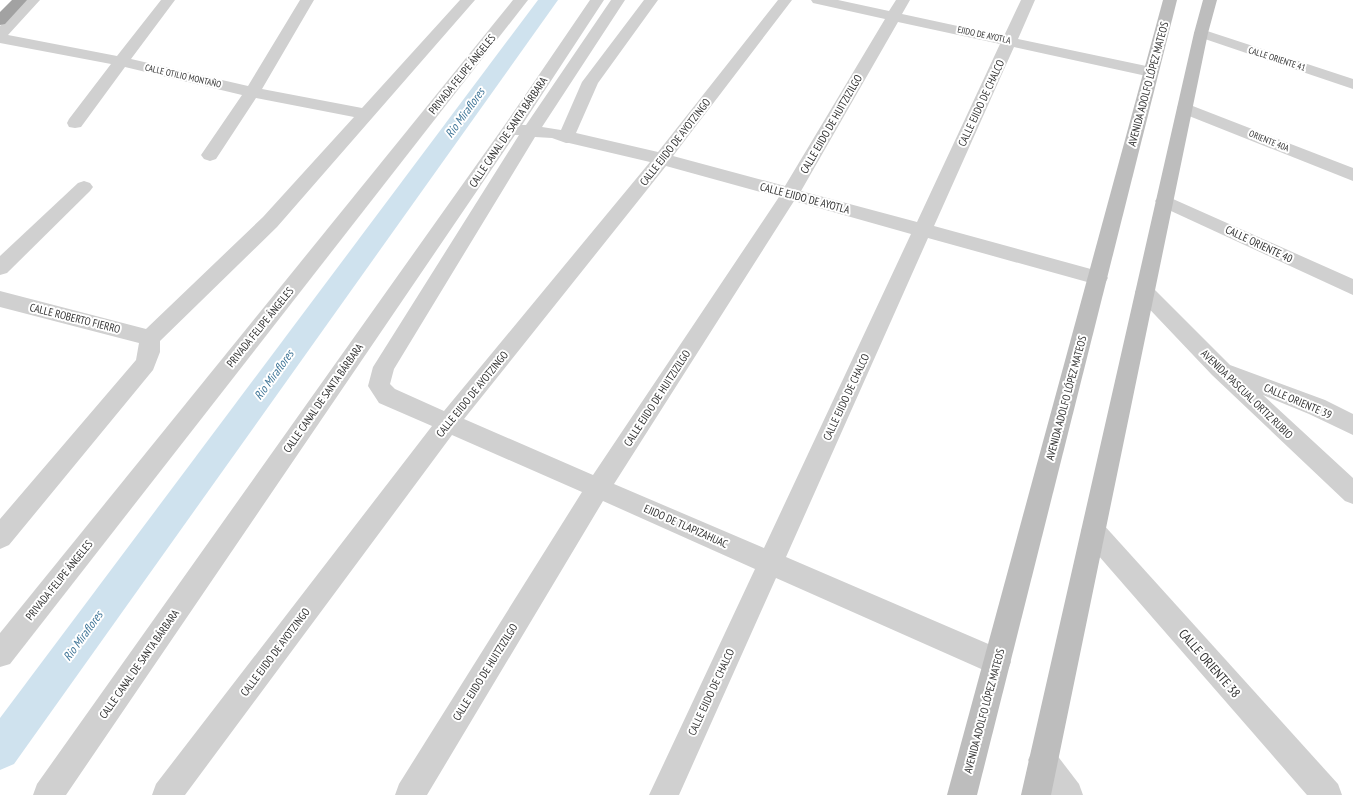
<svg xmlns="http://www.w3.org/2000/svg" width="1353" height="795" viewBox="0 0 1353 795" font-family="'PT Sans Narrow',sans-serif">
<rect width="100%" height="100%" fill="#fff"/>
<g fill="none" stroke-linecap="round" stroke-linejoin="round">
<!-- canal -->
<path fill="#cfe2ee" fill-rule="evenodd" d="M538,0H558L14,764L0,770V718Z"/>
<!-- minor -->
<g fill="#d0d0d0" fill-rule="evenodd">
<path d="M25,0H40L8,35L117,56L161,0H175L131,59L248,86L300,0H314L262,89L362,108L460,0H475L277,227L160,341V352L153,370L9,545L0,549V519L136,360L139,343L0,307V291L146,329L263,217L354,117L256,98L216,159L210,161L204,159L201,155L242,95L125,67L81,127L75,128L69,127L67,123L69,119L111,64L0,43V26Z"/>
<path d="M513,0H528L10,664L0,667V633Z"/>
<path d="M590,0H604L522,125H526L611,0H625L542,127L561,130L582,82L644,0H658L598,83L576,133L658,152L778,0H792L673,156L785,186L885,19L813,3L811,0H838L889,11L896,0H910L902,14L1004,36L1021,0H1035L1018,39L1151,67L1157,69L1159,72L1157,75L1151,77L1014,47L934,226L1098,271L1105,273L1108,278L1105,283L1098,285L928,238L786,557L1007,652L1011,662L1007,672L997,676L776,578L679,795H649L755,569L603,501L427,795H395L399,784L582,492L452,435L185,795H152L156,784L432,426L379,403L368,386L373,367L519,135H515L66,795H33L37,784L504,126ZM898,22L1000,44L917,222L801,191ZM535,137L552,138L566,143H569L650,162L444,411L395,389L390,384L394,369ZM666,166L779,197L593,475L464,419ZM794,201L911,234L764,548L614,484Z"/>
<path d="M1201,29L1353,79V89L1196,36L1194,33L1196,30Z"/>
<path d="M1185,103L1353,168V181L1179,112L1177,108L1179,104Z"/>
<path d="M84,181L90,183L93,187L90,191L7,273L0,275V256L78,183Z"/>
<path d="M1164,195L1353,279V295L1158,205L1155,201L1158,197Z"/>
<path d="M1145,284L1152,287L1230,365L1325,400L1353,414V435L1309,414L1263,395L1353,478V504L1345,501L1212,375L1138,297L1135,292L1138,287Z"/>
<path d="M1093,519L1102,523L1338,784L1342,795H1307L1084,539L1081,531L1084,523Z"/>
<path d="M1043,745L1053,750L1079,784L1083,795H1050L1033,770L1028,760L1033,750Z"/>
</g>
<!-- secondary -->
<g fill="#bdbdbd" fill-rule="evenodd">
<path d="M1163,0H1177L977,795H947Z"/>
<path d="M1203,0H1217L1208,33L1051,795H1021L1194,33Z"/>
</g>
<!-- trunk -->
<path fill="#a2a2a2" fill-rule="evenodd" d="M12,0H27L5,24L0,25V12Z"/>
</g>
<g text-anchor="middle" stroke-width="4" stroke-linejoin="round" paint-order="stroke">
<!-- far-street labels -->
<g font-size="9" fill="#333" stroke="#fff">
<text transform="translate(984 35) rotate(12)" y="3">EJIDO DE AYOTLA</text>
<text transform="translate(1277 59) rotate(18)" y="3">CALLE ORIENTE 41</text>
<text transform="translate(183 76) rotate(13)" y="3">CALLE OTILIO MONTAÑO</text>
<text transform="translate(1269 141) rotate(22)" y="3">ORIENTE 40A</text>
</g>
<!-- street labels -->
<g font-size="11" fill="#333" stroke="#fff">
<text transform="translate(462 74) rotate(-51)" y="4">PRIVADA FELIPE ÁNGELES</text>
<text transform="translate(1148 84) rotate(-75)" y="4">AVENIDA ADOLFO LÓPEZ MATEOS</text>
<text transform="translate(981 103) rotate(-65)" y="4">CALLE EJIDO DE CHALCO</text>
<text transform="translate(831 124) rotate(-60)" y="4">CALLE EJIDO DE HUITZIZILGO</text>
<text transform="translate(508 132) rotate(-56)" y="4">CALLE CANAL DE SANTA BÁRBARA</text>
<text transform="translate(675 142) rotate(-52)" y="4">CALLE EJIDO DE AYOTZINGO</text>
<text transform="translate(805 198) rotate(15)" y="4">CALLE EJIDO DE AYOTLA</text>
<text transform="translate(1259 244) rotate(25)" y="4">CALLE ORIENTE 40</text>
<text transform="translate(75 318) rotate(14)" y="4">CALLE ROBERTO FIERRO</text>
<text transform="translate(260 327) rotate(-51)" y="4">PRIVADA FELIPE ÁNGELES</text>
<text transform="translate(472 394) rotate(-51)" y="4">CALLE EJIDO DE AYOTZINGO</text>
<text transform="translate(1247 394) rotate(44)" y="4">AVENIDA PASCUAL ORTIZ RUBIO</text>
<text transform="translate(846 397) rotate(-65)" y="4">CALLE EJIDO DE CHALCO</text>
<text transform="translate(323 398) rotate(-55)" y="4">CALLE CANAL DE SANTA BÁRBARA</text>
<text transform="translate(657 398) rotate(-57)" y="4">CALLE EJIDO DE HUITZIZILGO</text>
<text transform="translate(1066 398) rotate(-75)" y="4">AVENIDA ADOLFO LÓPEZ MATEOS</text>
<text transform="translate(1298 401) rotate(23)" y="4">CALLE ORIENTE 39</text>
<text transform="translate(686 526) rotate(24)" y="4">EJIDO DE TLAPIZAHUAC</text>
<text transform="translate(59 580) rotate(-51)" y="4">PRIVADA FELIPE ÁNGELES</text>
<text transform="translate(275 652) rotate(-53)" y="4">CALLE EJIDO DE AYOTZINGO</text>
<text transform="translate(139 664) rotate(-55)" y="4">CALLE CANAL DE SANTA BÁRBARA</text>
<text transform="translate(485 672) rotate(-58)" y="4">CALLE EJIDO DE HUITZIZILGO</text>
<text transform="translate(711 692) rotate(-65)" y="4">CALLE EJIDO DE CHALCO</text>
<text transform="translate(984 711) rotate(-75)" y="4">AVENIDA ADOLFO LÓPEZ MATEOS</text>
</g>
<!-- water labels -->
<g font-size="12" font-style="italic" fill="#3f7597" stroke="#fff">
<text transform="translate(465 113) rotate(-54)" y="4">Rio Miraflores</text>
<text transform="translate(274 375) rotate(-54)" y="4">Rio Miraflores</text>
<text transform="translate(83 636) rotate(-54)" y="4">Rio Miraflores</text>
</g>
<!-- near-street labels -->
<g font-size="13" fill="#333" stroke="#fff">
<text transform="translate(1210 663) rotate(49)" y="5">CALLE ORIENTE 38</text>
</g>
</g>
</svg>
